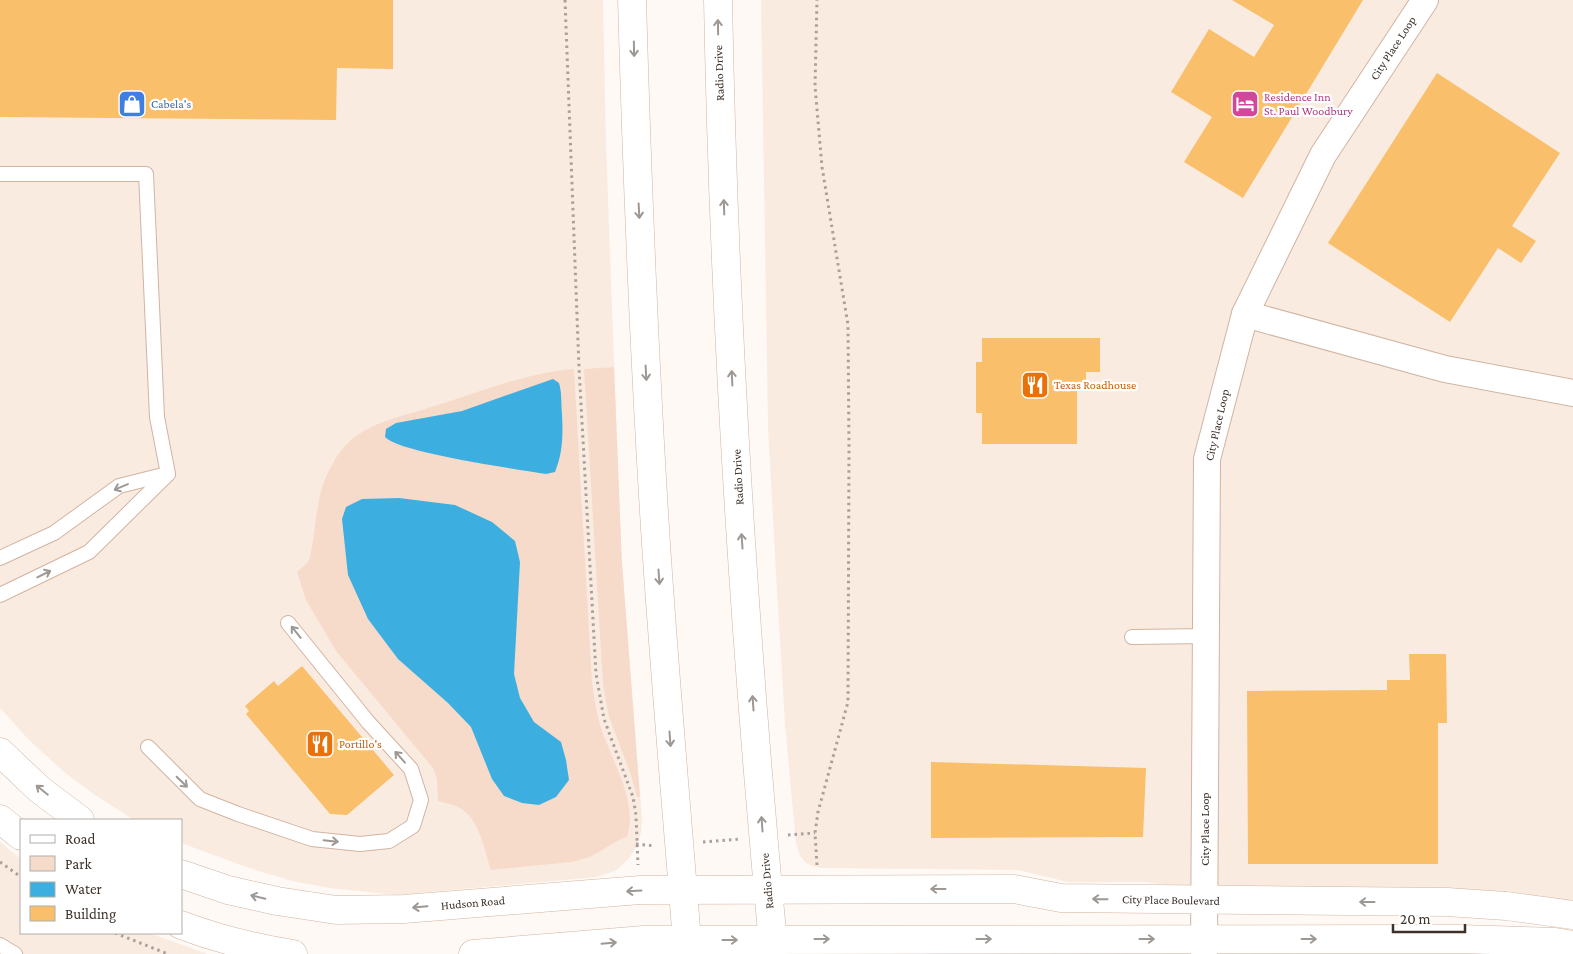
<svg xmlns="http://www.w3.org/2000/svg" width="1573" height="954" viewBox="0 0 1573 954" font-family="'Crimson Pro',serif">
<rect width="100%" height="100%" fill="#fff9f5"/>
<!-- built -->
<g fill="#faebe1">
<path d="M0,0H603L606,145L621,548L642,819L641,832L637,846L630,857L620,867L615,871L596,877L397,895L329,888L292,881L246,867L181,843V820H134L92,793L64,772L29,740L0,708Z"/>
<path d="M761,0H1573V905L1227,893L1145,882H1068L1018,870L821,868L812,866L805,862L800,856L796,843L785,725L776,573L768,428Z"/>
<path d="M0,842L21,859V933H149L208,954H0Z"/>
<path d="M865,953H1160L1455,954H861Z"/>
</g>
<!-- green -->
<g fill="#f6dbca">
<path d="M614,367L622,564L640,797H637L631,775L609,717L603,685L584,369Z"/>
<path d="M574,369L592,682C594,697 596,711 600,725C610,758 639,801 627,837L619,840L590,857L572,862L491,870C484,849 479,817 458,807C452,804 445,803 438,801L437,779L433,768L336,651L306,600L297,572L307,563L310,557C317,526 315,493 332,465C338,453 348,441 359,434C380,420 407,415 431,407C477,393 525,373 574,369Z"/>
</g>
<!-- water -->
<g fill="#3cafe0">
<path d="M553,379L559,383C562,393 561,403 562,414C563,435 563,452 555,472L546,474C517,469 400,453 385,437L386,429L396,423L462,411Z"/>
<path d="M399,498L455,505L492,522L515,541L520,562L514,674L520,698L534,722L561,742L566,760L569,780L556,797L539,805L522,803L504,796L492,779L471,727L448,703L398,659L368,619L348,575L342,519L346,507L362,499Z"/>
</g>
<!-- building -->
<g fill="#f9bf6a">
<path d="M0,0H393V69L337,68L336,120L0,117Z"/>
<path d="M1232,0H1363L1243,198L1184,162L1212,117L1171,92L1209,29L1254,57L1274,25Z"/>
<path d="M1437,73L1560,153L1512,226L1536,241L1521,263L1498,248L1450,322L1328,243Z"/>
<path d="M982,338H1100V372H1086V384H1077V444H982V413H976V362H982Z"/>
<path d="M1409,654H1446L1447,723H1438V864H1248L1247,691L1387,690V680H1410Z"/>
<path d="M302,666L394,775L347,815L330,814L246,714L249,711L245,706L274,681L278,686Z"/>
<path d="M931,762L1146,768L1143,837L931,838Z"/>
</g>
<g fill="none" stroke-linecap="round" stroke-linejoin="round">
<!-- service casing -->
<g stroke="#d1b4a1" stroke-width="16">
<g id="service">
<path d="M0,174H146L157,417L168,474"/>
<path d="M0,558L54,533L119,486L167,474"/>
<path d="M0,595L89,552L168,474"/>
<path d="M1132,637L1206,636"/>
<path d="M148,747L200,799L238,814L312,839L360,844L389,841L413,826L421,800L411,769L368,722L288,623"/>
<path d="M0,945L15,954"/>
</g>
</g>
<!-- minor casing -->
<g stroke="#d1b4a1" stroke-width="28">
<g id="minor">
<path d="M1245,314L1445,369L1573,393"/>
<path d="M1204,954L1207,459L1245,314L1323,155L1425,0"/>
</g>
</g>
<!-- tertiary casing -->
<g stroke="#d1b4a1" stroke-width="29">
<g id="tertiary">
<path d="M0,752L39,789L80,820"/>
<path d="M0,819L21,836"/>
<path d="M181,874L228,890L277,901L336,910L404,909L640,890L1014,889L1061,898L1447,902L1506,906L1573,915"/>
<path d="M181,925C218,939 255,948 293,954"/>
<path d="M473,954L644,940H687L1459,939L1555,942L1573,945"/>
</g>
</g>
<!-- secondary casing -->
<g stroke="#d1b4a1" stroke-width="29">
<g id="secondary">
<path d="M632,0C637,176 644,352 655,528C664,670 677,812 688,954"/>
<path d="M718,0C724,318 744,637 774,954"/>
</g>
</g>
<!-- path -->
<g stroke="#a9a09a" stroke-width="3" stroke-dasharray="2.5 4" stroke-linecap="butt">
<path d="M565,0L579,368L596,674L604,719L633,797L636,815L638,865"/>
<path d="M788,835L815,833"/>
<path d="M703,842L740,839"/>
<path d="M636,844L655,846"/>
<path d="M0,862L21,877"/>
<path d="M817,865L815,833L818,812L848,702L849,447L848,325L822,167L815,86L817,0"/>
<path d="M115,933L168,954"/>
</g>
<!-- service -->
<use href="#service" stroke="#fff" stroke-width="14"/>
<!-- minor -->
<use href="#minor" stroke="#fff" stroke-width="26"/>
<!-- tertiary -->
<use href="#tertiary" stroke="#fff" stroke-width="28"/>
<!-- secondary -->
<use href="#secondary" stroke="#fff" stroke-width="28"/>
</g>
<!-- one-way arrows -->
<defs><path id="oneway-shaft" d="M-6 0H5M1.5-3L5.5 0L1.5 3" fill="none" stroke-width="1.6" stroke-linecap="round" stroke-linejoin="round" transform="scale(1.25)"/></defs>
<g stroke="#9e9894">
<use href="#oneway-shaft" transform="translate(718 27) rotate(-91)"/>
<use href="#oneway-shaft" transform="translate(634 49) rotate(89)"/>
<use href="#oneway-shaft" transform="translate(724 207) rotate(-92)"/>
<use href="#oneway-shaft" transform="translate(639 211) rotate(87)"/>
<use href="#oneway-shaft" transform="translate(646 373) rotate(87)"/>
<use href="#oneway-shaft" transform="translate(732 378) rotate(-93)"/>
<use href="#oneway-shaft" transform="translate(121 487) rotate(157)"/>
<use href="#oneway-shaft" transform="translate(742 541) rotate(-94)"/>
<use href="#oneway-shaft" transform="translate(44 574) rotate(-26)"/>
<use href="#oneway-shaft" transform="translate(659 577) rotate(86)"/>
<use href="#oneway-shaft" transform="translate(296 632) rotate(-129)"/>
<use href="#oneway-shaft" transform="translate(753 703) rotate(-94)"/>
<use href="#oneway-shaft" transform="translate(670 739) rotate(86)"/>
<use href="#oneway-shaft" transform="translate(400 757) rotate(-132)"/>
<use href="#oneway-shaft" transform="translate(182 782) rotate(44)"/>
<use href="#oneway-shaft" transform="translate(42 790) rotate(-141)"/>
<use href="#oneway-shaft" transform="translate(762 824) rotate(-94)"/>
<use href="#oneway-shaft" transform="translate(331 841) rotate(6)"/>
<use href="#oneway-shaft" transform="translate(938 889) rotate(180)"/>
<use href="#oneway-shaft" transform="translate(634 891) rotate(177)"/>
<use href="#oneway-shaft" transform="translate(258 897) rotate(-167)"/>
<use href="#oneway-shaft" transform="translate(1100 899) rotate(-179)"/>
<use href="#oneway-shaft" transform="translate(1367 902) rotate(-180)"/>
<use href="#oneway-shaft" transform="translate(420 907) rotate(175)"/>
<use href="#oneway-shaft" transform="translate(822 939)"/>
<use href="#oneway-shaft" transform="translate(984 939)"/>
<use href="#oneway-shaft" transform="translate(1147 939)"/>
<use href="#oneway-shaft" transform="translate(1309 939)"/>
<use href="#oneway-shaft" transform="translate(730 940)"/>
<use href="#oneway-shaft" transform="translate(609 943) rotate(-5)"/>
</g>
<!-- icons -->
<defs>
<g id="shop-square" transform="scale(1.4375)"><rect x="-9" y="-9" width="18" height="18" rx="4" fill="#3f7fe0" stroke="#fff"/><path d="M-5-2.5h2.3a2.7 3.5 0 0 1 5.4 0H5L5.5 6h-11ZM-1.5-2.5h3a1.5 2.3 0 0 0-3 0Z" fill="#fff"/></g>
<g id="hotel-square" transform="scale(1.4375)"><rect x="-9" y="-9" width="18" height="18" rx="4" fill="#d1479c" stroke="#fff"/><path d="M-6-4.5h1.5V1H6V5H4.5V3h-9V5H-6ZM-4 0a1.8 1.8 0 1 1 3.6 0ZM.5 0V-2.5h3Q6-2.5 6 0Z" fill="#fff"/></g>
<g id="restaurant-square" transform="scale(1.4375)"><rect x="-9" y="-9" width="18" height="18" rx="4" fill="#e8710a" stroke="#fff"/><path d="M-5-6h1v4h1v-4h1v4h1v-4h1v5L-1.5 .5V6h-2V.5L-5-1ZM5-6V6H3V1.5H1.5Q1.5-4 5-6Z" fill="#fff"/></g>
</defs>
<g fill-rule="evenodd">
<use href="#shop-square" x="132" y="104"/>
<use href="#hotel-square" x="1245" y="104"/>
<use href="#restaurant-square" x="1035" y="385"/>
<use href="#restaurant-square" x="320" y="744"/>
</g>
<g text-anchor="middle" stroke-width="4.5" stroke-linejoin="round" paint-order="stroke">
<!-- street labels -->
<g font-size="12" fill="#3d3129" stroke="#fff">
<text transform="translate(1393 48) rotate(-57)" y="4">City Place Loop</text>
<text transform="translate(719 73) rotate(-92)" y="4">Radio Drive</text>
<text transform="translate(1217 425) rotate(-77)" y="4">City Place Loop</text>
<text transform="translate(738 477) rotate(-93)" y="4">Radio Drive</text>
<text transform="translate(1205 829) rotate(-90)" y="4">City Place Loop</text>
<text transform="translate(767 881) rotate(-95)" y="4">Radio Drive</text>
<text transform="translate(1171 900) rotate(1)" y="4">City Place Boulevard</text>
<text transform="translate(473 903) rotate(-5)" y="4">Hudson Road</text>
</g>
<!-- hotel labels -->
<g font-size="12" fill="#b23c85" stroke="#fff" text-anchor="start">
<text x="1264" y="101">Residence Inn<tspan x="1264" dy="14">St. Paul Woodbury</tspan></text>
</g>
<!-- shop labels -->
<g font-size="12" fill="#366cbe" stroke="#fff" text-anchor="start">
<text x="151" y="108">Cabela's</text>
</g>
<!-- food labels -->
<g font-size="12" fill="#c56008" stroke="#fff" text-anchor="start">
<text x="1054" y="389">Texas Roadhouse</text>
<text x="339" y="748">Portillo's</text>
</g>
</g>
<!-- legend -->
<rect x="20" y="819" width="162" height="115" fill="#ffffff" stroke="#b1ada9"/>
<rect x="30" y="835" width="25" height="8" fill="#ffffff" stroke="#b1ada9"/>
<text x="65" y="844" font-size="15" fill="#3d3129">Road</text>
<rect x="30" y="856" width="25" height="15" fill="#f6dbca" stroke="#b1ada9"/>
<text x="65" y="869" font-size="15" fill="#3d3129">Park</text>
<rect x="30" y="882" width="25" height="15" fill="#3cafe0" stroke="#b1ada9"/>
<text x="65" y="894" font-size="15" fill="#3d3129">Water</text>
<rect x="30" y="906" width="25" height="15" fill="#f9bf6a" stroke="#b1ada9"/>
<text x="65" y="919" font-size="15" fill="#3d3129">Building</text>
<!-- scale -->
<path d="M1393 924v8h72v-8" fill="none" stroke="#3d3129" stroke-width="2.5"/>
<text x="1400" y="924" font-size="15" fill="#3d3129" stroke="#ffffff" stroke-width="4" paint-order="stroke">20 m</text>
</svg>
